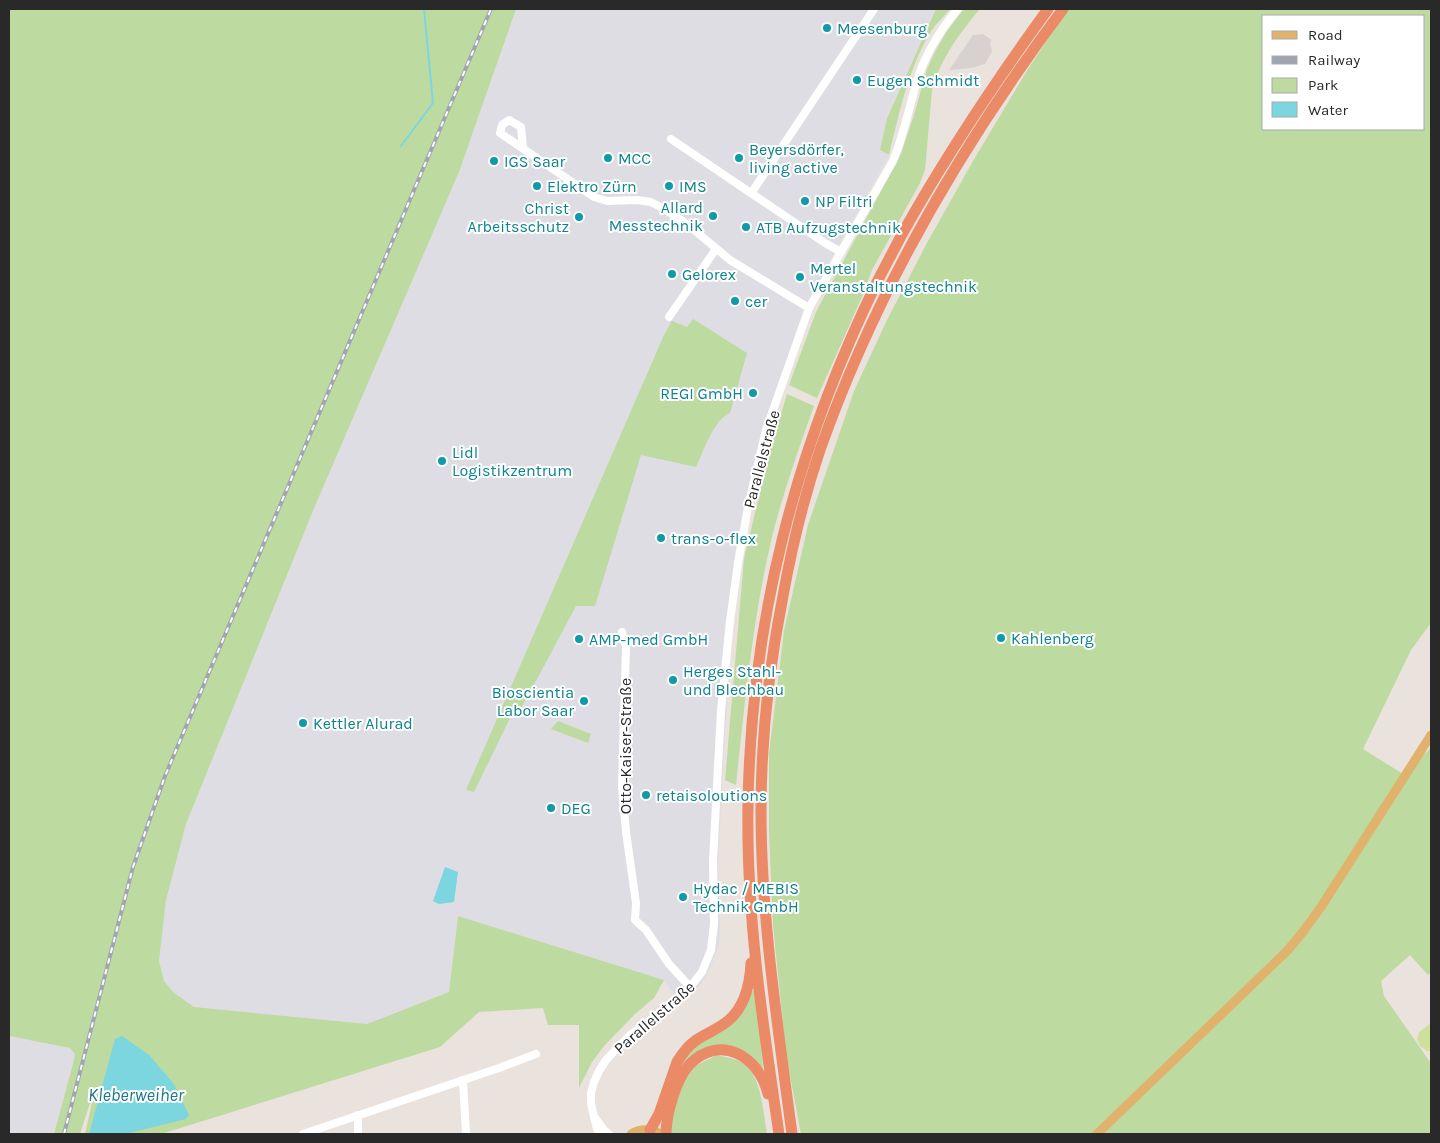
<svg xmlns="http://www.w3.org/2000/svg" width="1440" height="1143" viewBox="0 0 1440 1143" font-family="Karla,sans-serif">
<rect width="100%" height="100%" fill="#eae2dd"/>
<!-- industrial -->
<g fill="#dedde3">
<path d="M516,9H936L887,116L880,150L889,156L831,259L810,308L766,427L735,553L718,862L720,928L719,944L711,966L703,982L681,1004L664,980L458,916L449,992L367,1024L194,1007L173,992L164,981L159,961L166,900L186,824L315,506L459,172Z"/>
<path d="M9,1036L70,1048L75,1054L74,1060L54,1134H9Z"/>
</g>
<!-- green -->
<g fill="#bddaa0" fill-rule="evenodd">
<path d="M9,9H516L459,172L315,506L186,824L166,900L159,961L164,981L173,992L194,1007L367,1024L449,992L458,916L664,980L654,998L635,1014L604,1046L592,1062L579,1088V1025H548L543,1008L479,1012L440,1047L161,1134H85L96,1085L80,1134H54L74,1060L75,1054L70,1048L9,1036Z"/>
<path d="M936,9H950C944,17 935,24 930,33C908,70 899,114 889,155L880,150L887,118Z"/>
<path d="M964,9H980C960,32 940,60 932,90L925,170L920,183L872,270L861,299L817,398L789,385L816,312L901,154L914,115L927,69L936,50L947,31Z"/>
<path d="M1068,9H1431V623L1411,650L1363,749L1403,774L1431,748V972L1428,975L1410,955L1381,981L1384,996L1430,1062H1431V1134H801L786,1054L773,925L769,833V754L784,631L808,525L854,391L887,320L927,243L973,161L1028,69ZM1264,16H1424V129H1264Z"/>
<path d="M693,319L747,353L730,413C713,420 704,451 696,467L641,455L595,606H576L544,666L516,717L511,716L474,792L466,790L664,335L672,321L687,327Z"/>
<path d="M787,394L814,406C799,448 784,490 773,533C753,615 745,700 736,785L725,780L744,559L770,450Z"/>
<path d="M558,721L591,734L588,743L551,729Z"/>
<path d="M751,991H755L763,1067L759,1066L712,1047L674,1081L685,1056Z"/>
<path d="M717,1055C725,1057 733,1058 741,1062C762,1073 763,1113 767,1134H669V1122L687,1074L695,1066Z"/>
</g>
<!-- pitch -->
<path fill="#cfe09d" d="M1431,1023V1051H1427L1420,1046L1417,1039L1419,1032Z"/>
<!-- plaza -->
<path fill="#d7d2cf" d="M983,34L992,40L990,43L992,51L985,64L971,68L949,70L973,35Z"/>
<!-- water -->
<g fill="#7cd6e0">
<path d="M445,867L458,872L454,902L439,904L433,901Z"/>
<path d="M122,1036L149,1055L174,1084L189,1115L186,1119L125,1134H89L115,1039Z"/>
</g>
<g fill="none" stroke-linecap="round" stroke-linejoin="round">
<!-- stream -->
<path stroke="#7cd6e0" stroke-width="2" d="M401,146L433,103L424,9"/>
<!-- minor -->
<g stroke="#fff" stroke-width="8">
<path d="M671,139L825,243L841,252"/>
<path d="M523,148L521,127L509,120L502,125L500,133L594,197L607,201L637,200L651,202L666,210L687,224L730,260L809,308"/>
<path d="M752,192L874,9"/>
<path d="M669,317L716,249"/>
<path d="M622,632L626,647L622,787L626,832L636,903L635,920L646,930L669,964L690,987"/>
<path d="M463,1080L466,1134"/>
<path d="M358,1115V1134"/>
<path d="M596,1119L604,1130L609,1134"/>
<path d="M303,1134L499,1068L536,1054"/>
<path d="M601,1134L597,1129L591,1104V1093L594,1082L599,1071L606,1060L629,1036L672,1004L690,987L702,972L711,950L714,924L713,860L721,711L730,621L738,563L748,507L766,430L809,308L893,161C905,132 910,101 920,72C928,50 943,26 958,9"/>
</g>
<!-- major -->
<g stroke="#e0b26c" stroke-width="9">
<path d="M631,1134C641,1128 651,1129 661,1134"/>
<path d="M1097,1134L1287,951L1302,933L1321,907L1431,735"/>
</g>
<!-- highway -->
<g stroke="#eb8a67" stroke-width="11">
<path d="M650,1130L659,1114L677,1062C682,1054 688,1046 695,1041C706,1033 719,1029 729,1020C745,1006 750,984 751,963"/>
<path d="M666,1134C666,1115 676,1079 689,1065C720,1033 759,1056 768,1094"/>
<path d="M779,1134C763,1025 746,916 748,805C751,619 795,451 876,284C884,268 893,252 901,236C945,157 995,82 1048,9"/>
<path d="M792,1134C778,1027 761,919 761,811C761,739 769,667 783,596C792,546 804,497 820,450C876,291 962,144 1063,9"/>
</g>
<!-- rail casing -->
<g stroke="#a0a6b1" stroke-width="4">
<path id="rail" d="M64,1134L133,867L165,776L491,9"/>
</g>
<!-- rail -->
<use href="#rail" stroke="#fff" stroke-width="2" stroke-dasharray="5.5" stroke-linecap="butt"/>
</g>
<!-- markers -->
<g fill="#0f9aa8" stroke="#fff" stroke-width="2">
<circle cx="827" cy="28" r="5"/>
<circle cx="857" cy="80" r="5"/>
<circle cx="608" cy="158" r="5"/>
<circle cx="739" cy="158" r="5"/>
<circle cx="494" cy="161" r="5"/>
<circle cx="537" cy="186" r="5"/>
<circle cx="669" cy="186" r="5"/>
<circle cx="805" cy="201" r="5"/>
<circle cx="713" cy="216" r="5"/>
<circle cx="579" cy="217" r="5"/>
<circle cx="746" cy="227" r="5"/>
<circle cx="672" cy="274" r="5"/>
<circle cx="800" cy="277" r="5"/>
<circle cx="735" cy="301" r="5"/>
<circle cx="753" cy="393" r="5"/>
<circle cx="442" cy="461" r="5"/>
<circle cx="661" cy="538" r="5"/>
<circle cx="1001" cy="638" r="5"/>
<circle cx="579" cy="639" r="5"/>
<circle cx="673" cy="680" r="5"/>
<circle cx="584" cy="701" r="5"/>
<circle cx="303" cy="723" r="5"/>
<circle cx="646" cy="795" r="5"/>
<circle cx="551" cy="808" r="5"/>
<circle cx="683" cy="897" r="5"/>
</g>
<g text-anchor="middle" stroke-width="4" stroke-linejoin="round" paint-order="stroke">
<!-- culture labels -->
<g font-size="16" fill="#0d838f" stroke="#fff" text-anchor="start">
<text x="837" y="34">Meesenburg</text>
<text x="867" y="86">Eugen Schmidt</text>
<text x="749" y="155">Beyersdörfer,<tspan x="749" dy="18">living active</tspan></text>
<text x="618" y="164">MCC</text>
<text x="504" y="167">IGS Saar</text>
<text x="547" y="192">Elektro Zürn</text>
<text x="679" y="192">IMS</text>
<text x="815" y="207">NP Filtri</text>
<text x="703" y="213" text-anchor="end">Allard<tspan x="703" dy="18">Messtechnik</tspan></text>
<text x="569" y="214" text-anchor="end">Christ<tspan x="569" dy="18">Arbeitsschutz</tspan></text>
<text x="756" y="233">ATB Aufzugstechnik</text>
<text x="810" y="274">Mertel<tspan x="810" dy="18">Veranstaltungstechnik</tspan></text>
<text x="682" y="280">Gelorex</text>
<text x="745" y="307">cer</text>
<text x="743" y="399" text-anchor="end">REGI GmbH</text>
<text x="452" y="458">Lidl<tspan x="452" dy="18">Logistikzentrum</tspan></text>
<text x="671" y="544">trans-o-flex</text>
<text x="1011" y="644">Kahlenberg</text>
<text x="589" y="645">AMP-med GmbH</text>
<text x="683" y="677">Herges Stahl-<tspan x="683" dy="18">und Blechbau</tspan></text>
<text x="574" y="698" text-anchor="end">Bioscientia<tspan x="574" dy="18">Labor Saar</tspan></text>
<text x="313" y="729">Kettler Alurad</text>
<text x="656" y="801">retaisoloutions</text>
<text x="561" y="814">DEG</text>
<text x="693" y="894">Hydac / MEBIS<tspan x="693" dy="18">Technik GmbH</tspan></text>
</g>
<!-- street labels -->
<g font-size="16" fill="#292929" stroke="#fff">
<text transform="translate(761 459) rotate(-75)" y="6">Parallelstraße</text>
<text transform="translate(625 746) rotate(-90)" y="6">Otto-Kaiser-Straße</text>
<text transform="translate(654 1017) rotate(-41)" y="6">Parallelstraße</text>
</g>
<!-- water labels -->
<g font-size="18" font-style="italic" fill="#1d768a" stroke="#fff">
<text x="136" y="1101">Kleberweiher</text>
</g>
</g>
<!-- border -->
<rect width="1440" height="1143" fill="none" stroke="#292929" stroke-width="20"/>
<!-- legend -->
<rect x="1262" y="15" width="162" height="115" fill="#ffffff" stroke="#a9a9a9"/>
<rect x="1272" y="31" width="25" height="8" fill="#e0b26c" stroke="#a9a9a9"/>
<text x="1308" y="40" font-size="15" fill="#292929">Road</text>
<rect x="1272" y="56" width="25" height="8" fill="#a0a6b1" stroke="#a9a9a9"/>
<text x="1308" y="65" font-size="15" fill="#292929">Railway</text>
<rect x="1272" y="78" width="25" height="15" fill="#bddaa0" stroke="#a9a9a9"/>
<text x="1308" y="90" font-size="15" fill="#292929">Park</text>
<rect x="1272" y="102" width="25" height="15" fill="#7cd6e0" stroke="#a9a9a9"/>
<text x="1308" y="115" font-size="15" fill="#292929">Water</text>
</svg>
